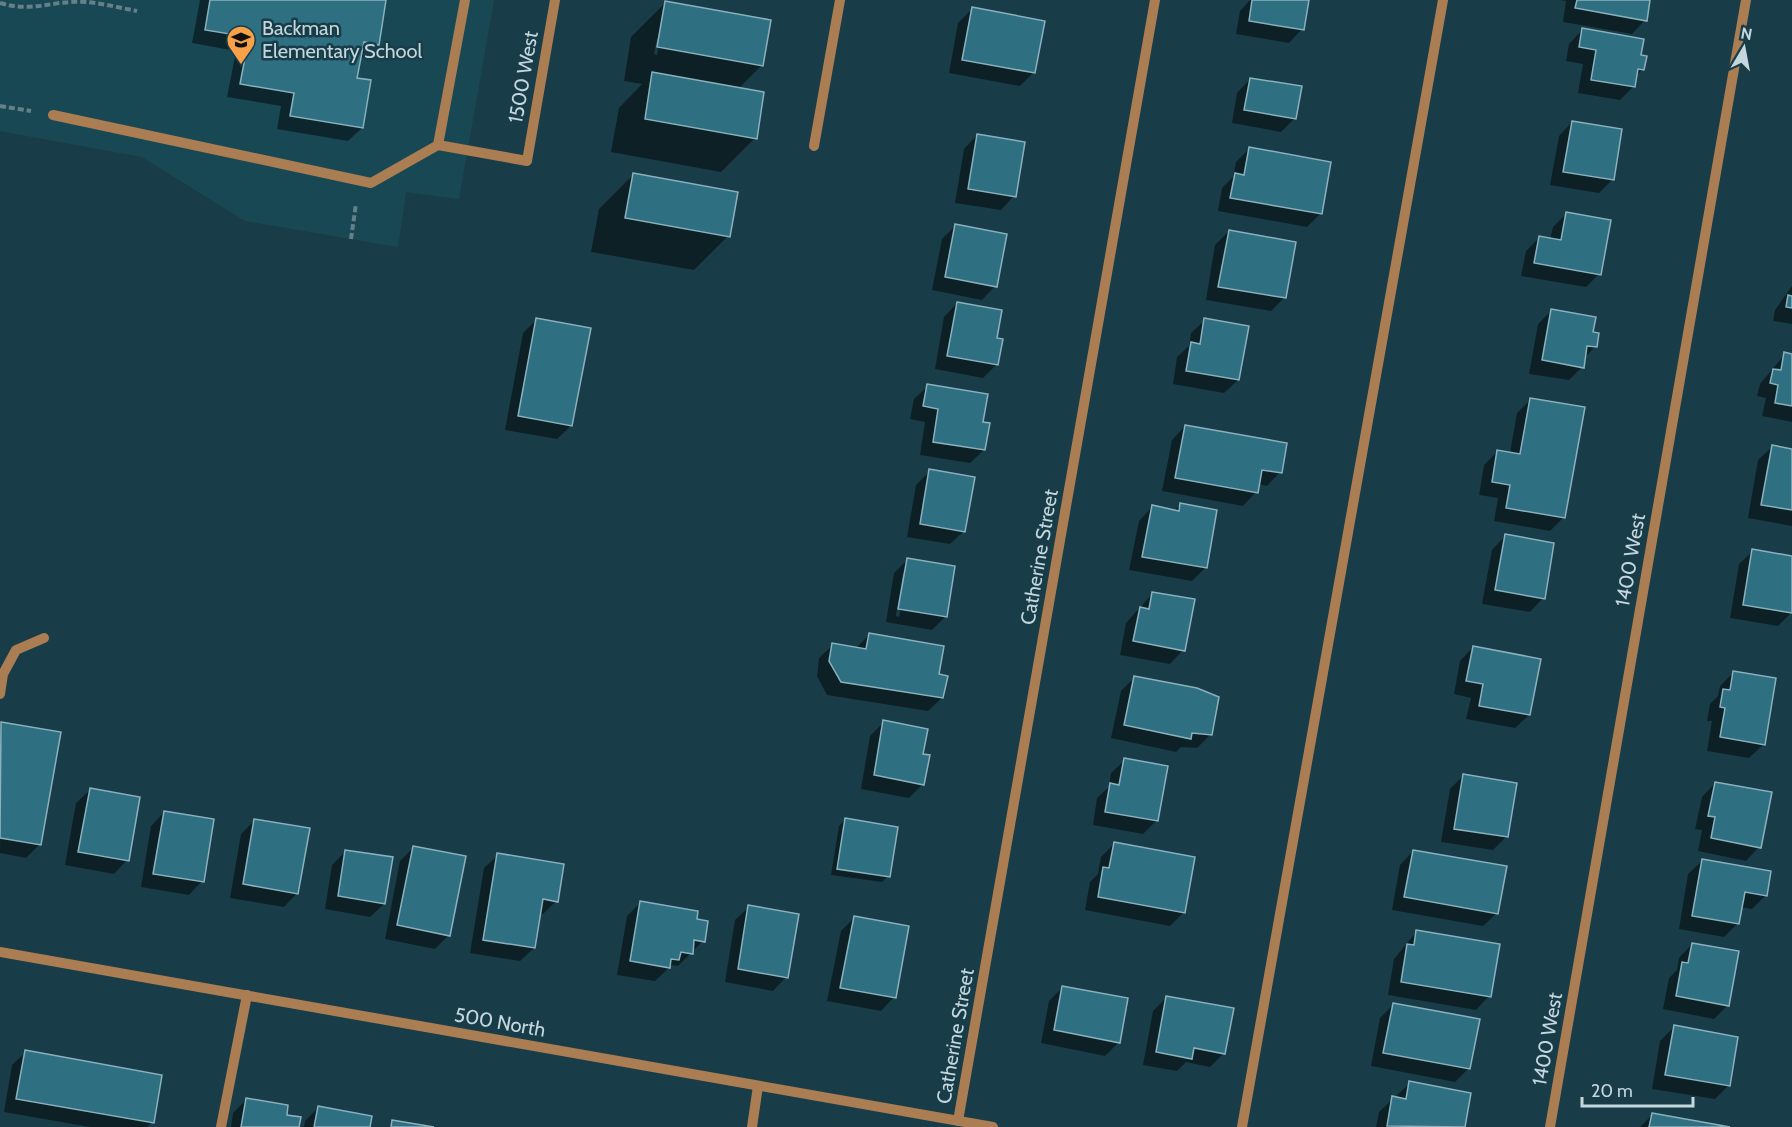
<svg xmlns="http://www.w3.org/2000/svg" width="1792" height="1127" viewBox="0 0 1792 1127" font-family="Cabin,sans-serif">
<rect width="100%" height="100%" fill="#193d48"/>
<!-- built -->
<path fill="#194855" d="M0,0H494L459,199L406,192L398,247L245,221L142,157L0,131Z"/>
<!-- shadow -->
<g fill="#0007" fill-rule="evenodd">
<path d="M200,0H385L377,44L364,58L360,57L355,79L370,82L362,128L348,141L277,129L281,106L227,97L236,51L192,43Z"/>
<path d="M1250,0H1307L1302,29L1289,43L1236,34L1240,11Z"/>
<path d="M1561,0H1649L1645,20L1632,34L1563,22L1566,1Z"/>
<path d="M665,3L762,65L738,89L755,138L721,172L611,152L619,108L642,84L624,81L631,37ZM657,39H660L657,55L654,54Z"/>
<path d="M972,9L1034,72L1020,86L949,73L958,23Z"/>
<path d="M1582,30L1640,56L1643,69L1635,77L1633,87L1620,100L1578,93L1583,64L1566,61L1569,44Z"/>
<path d="M1250,79L1295,118L1281,132L1232,123L1237,93Z"/>
<path d="M1572,122L1612,180L1599,193L1550,185L1559,136Z"/>
<path d="M977,135L1014,196L1001,210L955,203L964,149Z"/>
<path d="M1249,149L1321,213L1307,227L1218,211L1222,188L1233,177L1236,162Z"/>
<path d="M633,175L728,236L694,270L591,252L599,209Z"/>
<path d="M1566,214L1599,274L1586,287L1521,276L1526,251L1539,238L1550,240L1553,227Z"/>
<path d="M955,226L995,286L982,300L932,290L942,239Z"/>
<path d="M1229,231L1285,297L1271,311L1206,300L1215,245Z"/>
<path d="M1792,286V324L1773,321L1775,310Z"/>
<path d="M957,303L995,339L997,364L983,378L935,369L944,317Z"/>
<path d="M1551,311L1591,333L1595,347L1584,358L1582,367L1569,380L1529,374L1538,324Z"/>
<path d="M537,319L571,426L557,439L505,430L523,333Z"/>
<path d="M1205,320L1238,380L1224,393L1173,384L1177,357L1189,346L1191,333Z"/>
<path d="M1785,354L1792,355V422L1762,416L1766,398L1757,396L1760,384Z"/>
<path d="M928,386L984,450L970,463L920,455L925,422L910,419L914,399Z"/>
<path d="M1531,399L1564,517L1550,531L1494,521L1498,498L1479,495L1484,465L1498,451L1510,453L1517,413Z"/>
<path d="M1185,426L1280,472L1267,486L1258,484L1256,492L1243,506L1162,491L1172,440Z"/>
<path d="M1772,447L1792,450V526L1748,518L1758,460Z"/>
<path d="M930,471L964,531L950,544L907,537L916,485Z"/>
<path d="M1180,505L1216,511L1205,568L1192,581L1129,570L1139,521L1152,507L1174,511Z"/>
<path d="M1505,536L1543,598L1530,612L1482,604L1492,550Z"/>
<path d="M1753,551L1792,558L1791,613L1778,626L1730,618L1739,564Z"/>
<path d="M907,560L946,616L932,630L886,622L894,573ZM903,573H906L899,617L896,616Z"/>
<path d="M1153,593L1183,650L1170,664L1120,655L1126,623Z"/>
<path d="M870,634L938,676L942,698L928,711L827,695L817,676L819,658L833,645L855,649Z"/>
<path d="M1473,647L1529,715L1515,728L1466,719L1471,698L1454,694L1460,661Z"/>
<path d="M1733,673L1763,745L1749,758L1707,751L1712,721H1707L1710,704L1718,696L1720,686Z"/>
<path d="M1135,677L1211,734L1197,748L1181,747L1176,752L1111,738L1121,691Z"/>
<path d="M884,722L921,755L923,784L909,798L861,789L870,736Z"/>
<path d="M2,724L40,844L26,858L0,853Z"/>
<path d="M1125,760L1157,820L1143,834L1093,825L1097,798L1109,787L1111,773Z"/>
<path d="M1463,776L1506,837L1493,850L1441,842L1450,789Z"/>
<path d="M1715,783L1759,847L1746,861L1698,851L1702,830L1695,829L1702,797Z"/>
<path d="M90,790L127,860L114,874L65,865L76,803Z"/>
<path d="M164,812L202,881L189,895L141,887L151,826Z"/>
<path d="M845,819L888,876L882,882L831,875L839,826Z"/>
<path d="M255,820L297,893L284,907L230,898L241,834Z"/>
<path d="M1114,844L1184,912L1170,926L1085,910L1090,882L1098,874L1101,857Z"/>
<path d="M413,848L449,935L435,949L385,939L400,861Z"/>
<path d="M346,851L384,904L370,917L325,909L332,865Z"/>
<path d="M1413,851L1497,913L1483,926L1392,910L1400,865Z"/>
<path d="M498,855L556,901L543,914H539L534,948L520,961L470,953L484,868Z"/>
<path d="M1702,861L1766,895L1752,909L1741,907L1738,923L1724,937L1679,929L1688,874Z"/>
<path d="M640,903L695,920L703,941L678,966L672,965L655,981L617,975L627,916Z"/>
<path d="M749,907L786,977L773,991L725,982L735,920Z"/>
<path d="M854,918L894,997L881,1011L827,1001L841,931Z"/>
<path d="M1417,931L1489,996L1476,1010L1388,995L1394,959Z"/>
<path d="M1692,944L1728,1005L1714,1019L1663,1009L1669,978L1677,970L1679,958Z"/>
<path d="M1062,988L1119,1042L1105,1056L1041,1043L1049,1001Z"/>
<path d="M1167,997L1224,1053L1210,1067L1186,1062L1177,1071L1143,1065L1153,1011Z"/>
<path d="M1393,1005L1469,1068L1455,1082L1371,1066L1380,1018Z"/>
<path d="M1674,1027L1728,1086L1715,1099L1652,1089L1660,1041Z"/>
<path d="M26,1052L152,1122L147,1127H90L4,1112L12,1065Z"/>
<path d="M1410,1083L1470,1095L1463,1127H1376L1379,1112Z"/>
<path d="M247,1099L298,1127H231L233,1113Z"/>
<path d="M318,1108L368,1127H304L305,1121Z"/>
<path d="M1652,1115L1721,1127H1640Z"/>
</g>
<!-- building -->
<g fill="#2f6f82" stroke="#8bb1bd" stroke-width="1.5">
<path d="M210,0H386L379,45L364,42L357,78L371,80L363,128L290,116L294,93L240,84L249,37L205,30Z"/>
<path d="M1252,0H1309L1304,30L1249,21Z"/>
<path d="M1577,0H1650L1647,21L1575,8Z"/>
<path d="M665,1L771,20L763,66L657,47Z"/>
<path d="M972,7L1045,21L1035,73L962,60Z"/>
<path d="M1582,28L1644,39L1641,55L1647,56L1644,70L1638,69L1635,87L1591,80L1596,50L1579,47Z"/>
<path d="M652,72L764,92L757,139L645,119Z"/>
<path d="M1250,78L1302,86L1296,119L1244,110Z"/>
<path d="M1572,121L1622,129L1614,180L1563,172Z"/>
<path d="M977,134L1025,142L1016,197L968,189Z"/>
<path d="M1249,147L1331,162L1322,214L1230,198L1235,173L1244,175Z"/>
<path d="M633,173L738,192L730,237L625,218Z"/>
<path d="M1566,212L1611,220L1601,275L1534,263L1539,236L1561,240Z"/>
<path d="M955,224L1007,234L997,287L945,277Z"/>
<path d="M1229,230L1296,242L1286,298L1218,287Z"/>
<path d="M1788,295L1792,296V308L1786,307Z"/>
<path d="M957,302L1002,310L997,338L1003,339L998,365L947,356Z"/>
<path d="M1551,309L1596,317L1593,332L1599,333L1597,347L1587,346L1584,368L1542,360Z"/>
<path d="M536,318L591,328L572,426L518,416Z"/>
<path d="M1204,318L1249,326L1239,380L1186,371L1191,342L1200,344Z"/>
<path d="M1784,352L1792,354V406L1775,403L1778,385L1770,383L1773,369L1781,370Z"/>
<path d="M927,384L988,394L983,422L990,423L985,450L933,442L938,409L923,406Z"/>
<path d="M1530,398L1585,407L1565,518L1506,508L1510,485L1492,482L1497,450L1520,454Z"/>
<path d="M1185,425L1287,443L1282,473L1262,470L1258,493L1175,478Z"/>
<path d="M1772,445L1792,449V510L1761,505Z"/>
<path d="M929,469L975,477L965,532L920,524Z"/>
<path d="M1180,503L1217,510L1207,568L1142,557L1152,505L1179,511Z"/>
<path d="M1505,534L1554,543L1545,599L1495,590Z"/>
<path d="M1752,549L1792,556V613L1743,605Z"/>
<path d="M907,558L955,566L947,617L898,609Z"/>
<path d="M1152,592L1195,599L1185,651L1133,641L1140,607L1149,609Z"/>
<path d="M869,633L944,646L939,674L948,676L943,698L841,682L829,661L832,643L866,649Z"/>
<path d="M1473,646L1541,659L1530,715L1479,706L1483,684L1466,681Z"/>
<path d="M1733,671L1776,678L1765,745L1720,737L1725,708L1720,707L1723,689L1730,690Z"/>
<path d="M1134,676L1197,688L1219,697L1212,735L1192,733L1191,739L1124,725Z"/>
<path d="M883,720L928,729L923,754L930,755L924,785L874,775Z"/>
<path d="M1,722L61,732L41,845L0,838Z"/>
<path d="M1124,758L1168,766L1158,821L1105,812L1110,783L1119,785Z"/>
<path d="M1463,774L1517,783L1508,837L1454,829Z"/>
<path d="M1715,782L1772,792L1761,848L1711,838L1715,817L1708,816Z"/>
<path d="M90,788L140,797L129,861L78,852Z"/>
<path d="M164,811L214,819L204,882L153,874Z"/>
<path d="M845,818L898,827L890,877L837,869Z"/>
<path d="M254,819L310,828L298,894L243,884Z"/>
<path d="M1114,842L1195,857L1185,913L1098,897L1103,867L1109,868Z"/>
<path d="M413,846L466,856L450,936L397,925Z"/>
<path d="M345,850L393,857L385,904L338,896Z"/>
<path d="M1413,850L1507,866L1498,914L1404,897Z"/>
<path d="M497,853L564,864L558,902L543,899L535,948L483,940Z"/>
<path d="M1702,859L1771,871L1767,896L1745,892L1739,924L1692,916Z"/>
<path d="M640,901L698,911L697,919L708,921L705,942L694,940L693,954L681,952L679,960L671,959L670,968L630,961Z"/>
<path d="M748,905L799,914L788,978L738,969Z"/>
<path d="M854,916L909,926L896,998L840,988Z"/>
<path d="M1416,930L1500,944L1491,997L1401,982L1407,944L1414,945Z"/>
<path d="M1692,943L1739,951L1729,1006L1676,996L1682,962L1688,963Z"/>
<path d="M1062,986L1128,998L1120,1043L1054,1030Z"/>
<path d="M1166,996L1234,1008L1225,1054L1194,1048L1192,1059L1156,1052Z"/>
<path d="M1393,1003L1480,1019L1470,1069L1383,1053Z"/>
<path d="M1674,1025L1738,1037L1730,1086L1665,1075Z"/>
<path d="M25,1050L162,1075L154,1123L16,1099Z"/>
<path d="M1409,1081L1471,1093L1465,1127L1387,1126L1392,1096L1406,1099Z"/>
<path d="M246,1098L288,1105L287,1115L301,1117L299,1127H241Z"/>
<path d="M318,1106L372,1116L370,1127H314Z"/>
<path d="M1652,1113L1730,1127H1649Z"/>
<path d="M392,1120L434,1127H391Z"/>
</g>
<g fill="none" stroke-linecap="round" stroke-linejoin="round">
<!-- path -->
<g stroke="#64808a" stroke-width="4" stroke-dasharray="6 3" stroke-linecap="butt">
<path d="M0,3C33,13 52,0 85,2C102,3 120,8 137,11"/>
<path d="M0,106L31,111"/>
<path d="M351,239L356,204"/>
</g>
<!-- minor -->
<g stroke="#aa7d53" stroke-width="10">
<path d="M53,115L371,183L438,145L465,0"/>
<path d="M438,145L527,161L555,0"/>
<path d="M814,146L840,0"/>
<path d="M0,694L3,674L16,650L44,638"/>
<path d="M0,952L993,1127"/>
<path d="M958,1121L1155,0"/>
<path d="M221,1127L247,995"/>
<path d="M752,1127L758,1086"/>
<path d="M1242,1127L1443,0"/>
<path d="M1550,1127L1746,0"/>
</g>
</g>
<!-- icons -->
<defs>
<g id="school-pin" transform="scale(1.5)"><path d="M0 17L-7.5 6A9.5 9.5 0 1 1 7.5 6Z" fill="#f7a248" stroke="#193d48"/><path d="M0-5L7-2L0 1L-7-2ZM-4 1L0 2.5L4 1V4Q0 6-4 4Z" fill="#111"/></g>
</defs>
<g fill-rule="evenodd">
<use href="#school-pin" x="241" y="40"/>
</g>
<g text-anchor="middle" stroke-width="5" stroke-linejoin="round" paint-order="stroke">
<!-- poi labels -->
<g font-size="20" fill="#c4d7de" stroke="#193d48" text-anchor="start">
<text x="262" y="35">Backman<tspan x="262" dy="23">Elementary School</tspan></text>
</g>
<!-- street labels -->
<g font-size="20" fill="#c4d7de" stroke="#193d48">
<text transform="translate(523 77) rotate(-80)" y="7">1500 West</text>
<text transform="translate(1039 557) rotate(-80)" y="7">Catherine Street</text>
<text transform="translate(1630 560) rotate(-80)" y="7">1400 West</text>
<text transform="translate(500 1022) rotate(10)" y="7">500 North</text>
<text transform="translate(955 1036) rotate(-80)" y="7">Catherine Street</text>
<text transform="translate(1547 1039) rotate(-80)" y="7">1400 West</text>
</g>
</g>
<!-- north arrow -->
<g transform="translate(1744 48) rotate(10)" stroke="#193d48" stroke-width="4.5" paint-order="stroke">
<path d="M0-4.5L10 22L0 15L-10 22Z" fill="#c4d7de"/>
<text y="-9" font-size="16" font-weight="bold" text-anchor="middle" fill="#c4d7de">N</text>
</g>
<!-- scale -->
<path d="M1582 1097v9h111v-9" fill="none" stroke="#c4d7de" stroke-width="3"/>
<text x="1591" y="1097" font-size="18" fill="#c4d7de" stroke="#193d48" stroke-width="4.5" paint-order="stroke">20 m</text>
</svg>
